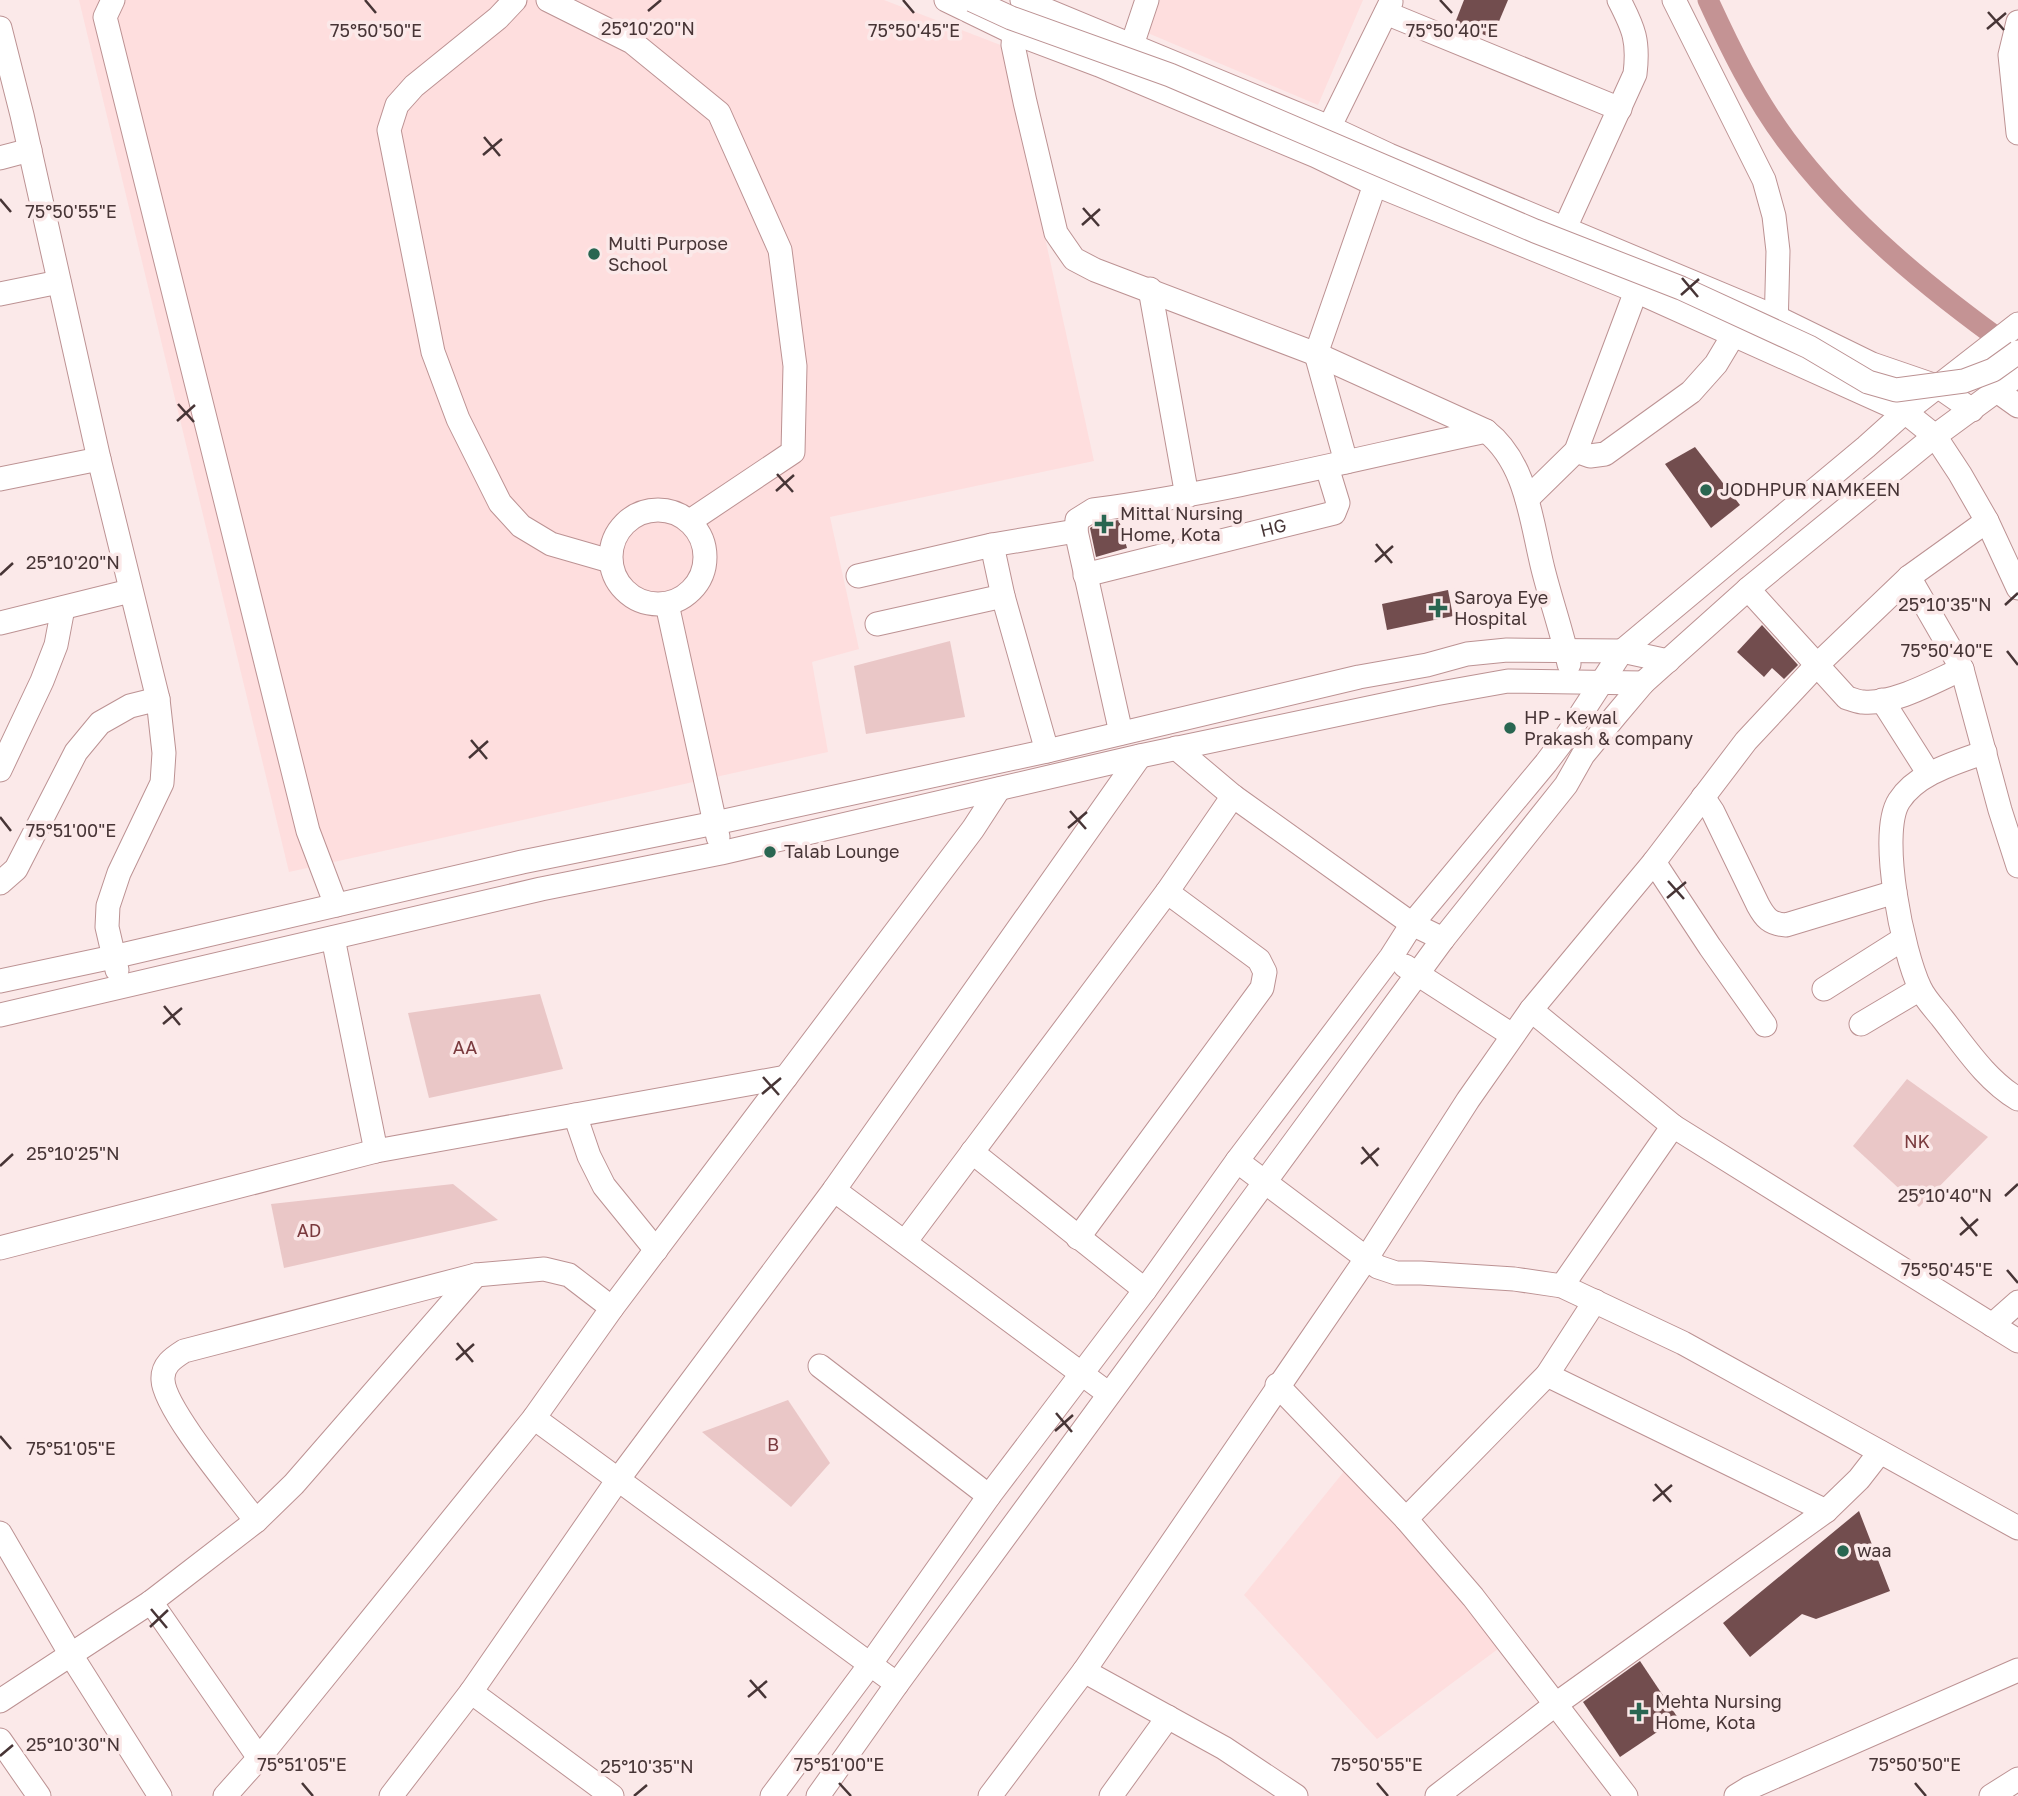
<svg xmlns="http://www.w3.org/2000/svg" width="2018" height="1796" viewBox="0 0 2018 1796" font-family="'Golos Text',sans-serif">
<rect width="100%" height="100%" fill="#fbe9e9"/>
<!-- built -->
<g fill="#fedede">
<path d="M79,0H884L1003,46L1094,461L830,517L859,649L812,662L828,752L289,872Z"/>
<path d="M1157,0H1363L1318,105L1143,31Z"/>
<path d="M1350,1464L1502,1646L1377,1739L1244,1595Z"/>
</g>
<!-- green -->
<g fill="#eac7c7">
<path d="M950,641L965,717L866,734L854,666Z"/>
<path d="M540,994L563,1069L429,1098L408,1013Z"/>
<path d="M1907,1079L1988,1137L1919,1207L1853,1146Z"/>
<path d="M453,1184L498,1220L284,1268L271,1204Z"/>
<path d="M788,1400L830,1463L791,1507L702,1432Z"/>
</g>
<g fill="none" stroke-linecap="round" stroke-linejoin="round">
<!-- canal -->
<path stroke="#c49394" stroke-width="21" d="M1708,0C1730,48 1754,97 1786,140C1848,223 1929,289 2013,349"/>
</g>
<!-- building -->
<g fill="#724d4e">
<path d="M1464,0H1508L1492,38L1455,23Z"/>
<path d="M1695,447L1740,505L1711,528L1665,464Z"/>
<path d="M1119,520L1127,548L1096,557L1090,528L1098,523Z"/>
<path d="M1448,590L1453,616L1387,630L1382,604Z"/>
<path d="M1762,625L1798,665L1784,679L1772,668L1764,677L1737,652Z"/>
<path d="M1859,1511L1890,1591L1816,1619L1802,1614L1750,1657L1723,1623Z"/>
<path d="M1640,1661L1678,1718L1620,1757L1583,1702Z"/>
</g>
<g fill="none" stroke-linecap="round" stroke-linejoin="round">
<!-- minor casing -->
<g stroke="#bc9293" stroke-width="25">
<g id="minor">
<path d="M113,0L105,17L308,831L336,905"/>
<path d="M515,0L498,18L414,86L397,105L389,130L433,352L458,419L500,503L521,526L551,544L610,561"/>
<path d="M548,0L632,42L719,113L780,250L795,366L793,452L690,521"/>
<path d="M946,0L1014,33L1099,65L1316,156L1374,184L1636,291L1905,412L1935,436L1960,474L1987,521L2018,588"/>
<path d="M1022,0L1329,127L1389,155L1778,318L1872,364L1939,387L1972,410"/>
<path d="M1674,0L1764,180L1774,216L1778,251L1776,330"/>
<path d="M1386,13L1620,109"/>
<path d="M2018,22L2010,55L2018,133"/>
<path d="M0,28L22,115L99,459L158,699L164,753L162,783L119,873L108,906L107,927L117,970"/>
<path d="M1014,33L1013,45L1025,102L1056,233L1074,259L1095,270L1316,354L1486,431C1527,463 1531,521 1543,569C1551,601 1562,632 1569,664"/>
<path d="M1132,45L1147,0"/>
<path d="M1323,140L1391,2"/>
<path d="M0,158L30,150"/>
<path d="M1560,239L1635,74C1639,41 1634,29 1619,0"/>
<path d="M1150,289L1187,496"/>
<path d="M0,294L59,282"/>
<path d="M1997,391L2018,406"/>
<path d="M1576,451L1590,456L1605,454L1691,392L1716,364L1734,334"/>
<path d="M1346,462L1316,354L1379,173"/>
<path d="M0,479L99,459"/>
<path d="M1527,499L1576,451L1636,291"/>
<circle cx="658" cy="557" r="47"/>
<path d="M992,545L1003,596L1047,751"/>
<path id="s1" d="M1085,575L1334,513L1338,503L1327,467"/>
<path d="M858,576L992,545L1076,531"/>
<path d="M1909,577L1962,669L2000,810L2018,866"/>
<path d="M1748,589L1847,698C1852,699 1858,702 1863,702C1893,705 1935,681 1962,669"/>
<path d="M667,604L718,837"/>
<path d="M0,623L130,591"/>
<path d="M877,624L1003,596"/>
<path d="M1882,700L1929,774"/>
<path d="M1121,733L1076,531L1077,520L1093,510C1226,492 1355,459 1486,431"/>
<path d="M1176,748L1233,796L1412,924L1443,939"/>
<path d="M1985,752C1955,763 1917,773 1899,801C1878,834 1903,953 1920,988C1925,999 1935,1009 1942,1018C1965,1047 1986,1080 2018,1099"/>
<path d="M0,770L42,681L56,645L63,608"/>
<path d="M1703,797L1713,812L1758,905C1765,918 1770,924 1786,925L1895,892"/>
<path d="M1654,862L1710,947L1765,1025"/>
<path d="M0,883L16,869L76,752L100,723L130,706L158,699"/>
<path d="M333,938L376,1151"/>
<path d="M1405,966L1512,1035"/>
<path d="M0,981L113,957L522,862L715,823L1047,751L1359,677L1427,665L1467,654L1507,650L1622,651L1668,661"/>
<path d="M1824,989L1903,939"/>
<path d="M1531,1010L1673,1126L2018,1341"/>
<path d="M0,1015L541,889L721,853L1140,756L1435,694L1508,681L1643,683"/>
<path d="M1861,1024L1920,989"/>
<path d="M575,1115L589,1156L604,1186L656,1250"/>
<path d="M972,1152L1145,1290"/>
<path d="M1237,1161L1378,1267L1396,1273H1421L1514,1279L1562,1286L1683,1343L2018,1528"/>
<path d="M834,1190L1109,1394"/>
<path d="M1078,1238L1262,988L1265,972L1259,960L1167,892"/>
<path d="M905,1242L1167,892L1233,796"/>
<path d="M0,1248L376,1151L786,1077"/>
<path d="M1562,1286L1673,1126"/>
<path d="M1992,1325L2018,1302"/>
<path d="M820,1366L989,1496"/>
<path d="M1547,1375L1826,1511"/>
<path d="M1277,1385L1406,1519L1473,1597L1626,1796"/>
<path d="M534,1418L897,1684"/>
<path d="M1406,1519L1547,1375L1595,1301"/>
<path d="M256,1521C236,1494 164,1409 163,1380C162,1365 173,1358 184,1351L476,1275L544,1269L569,1275L612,1308"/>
<path d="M0,1533L71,1655L160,1796"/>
<path d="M151,1602L259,1758"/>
<path d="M1084,1671L1224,1748L1296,1796"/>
<path d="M471,1692L612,1796"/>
<path d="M0,1701L151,1602L256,1521L294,1484L476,1275"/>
<path d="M0,1740L39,1796"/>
<path d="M225,1796L259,1758L534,1418L612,1308L973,829L999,789"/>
<path d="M391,1796L471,1692L617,1481L834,1190L1140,756"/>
<path d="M772,1796L869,1666L989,1496L1145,1290L1237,1161L1391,957L1412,924L1546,763L1568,734L1622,651L1866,447L1905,412L2018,324"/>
<path d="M818,1796L897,1684L1443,939L1566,785L1583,755L1616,715L1643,683L1748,589L1935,436L2018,375"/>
<path d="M990,1796L1084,1671L1366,1259L1468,1100L1531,1010L1654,862L1746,741L1816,666L1909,577L1987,521"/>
<path d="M1111,1796L1168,1717"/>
<path d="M1437,1796L1556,1704L1826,1511L1859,1479L1880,1452"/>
<path d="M1736,1796L1749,1788L2018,1670"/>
<path d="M1991,1796L2018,1779"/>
</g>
</g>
<!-- minor -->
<use href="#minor" stroke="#fff" stroke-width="23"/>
<!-- minor-bridge casing -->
<g stroke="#bc9293" stroke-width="25" stroke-linecap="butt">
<path id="minor-bridge" d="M972,0L1011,18L1170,75L1535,231L1681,288L1809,347L1868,382L1896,390L1964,381L1993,370L2018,352"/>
</g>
<!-- minor-bridge -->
<use href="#minor-bridge" stroke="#fff" stroke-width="23"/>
</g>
<!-- ticks -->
<path fill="none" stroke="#473536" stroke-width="2.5" d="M365,0L376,13M903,0L914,13M1440,0L1452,13M648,11L661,0M1988,12L2004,30M1987,29L2006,13M484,137L500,156M483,155L502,139M0,199L11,212M1083,208L1099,226M1082,225L1100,209M1682,278L1698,297M1681,295L1699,279M178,404L194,422M177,421L195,405M777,474L793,492M776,491L794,475M1376,544L1392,563M1375,562L1393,546M0,575L13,563M2005,605L2018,593M2007,651L2018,665M471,740L487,759M469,758L488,741M1070,811L1086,829M0,817L11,831M1068,828L1087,812M1668,881L1684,899M1667,898L1686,882M164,1006L180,1025M163,1024L182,1008M763,1077L779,1095M762,1094L781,1078M1362,1147L1378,1166M1361,1164L1379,1148M0,1166L13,1154M2005,1196L2018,1184M1961,1217L1977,1236M1960,1235L1978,1219M2007,1270L2018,1283M457,1343L473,1362M456,1360L474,1344M1056,1413L1072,1432M1055,1431L1073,1415M0,1436L11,1449M1655,1484L1671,1502M1653,1501L1672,1485M151,1609L167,1628M150,1627L168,1610M750,1680L766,1698M748,1697L767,1681M0,1756L13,1745M302,1783L313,1796M839,1783L851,1796M1377,1783L1388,1796M1915,1783L1926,1796M634,1796L647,1785"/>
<!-- markers -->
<g fill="#296651" stroke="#fbe9e9" stroke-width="2.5">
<circle cx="594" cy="254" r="7"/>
<circle cx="1706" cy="490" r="7"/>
<path d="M1100.5 513.5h7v7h7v7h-7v7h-7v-7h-7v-7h7z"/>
<path d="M1434.5 597.5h7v7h7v7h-7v7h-7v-7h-7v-7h7z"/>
<circle cx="1510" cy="728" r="7"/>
<circle cx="770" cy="852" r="7"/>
<circle cx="1843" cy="1551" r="7"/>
<path d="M1635.5 1701.5h7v7h7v7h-7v7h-7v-7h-7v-7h7z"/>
</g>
<g text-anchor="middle" stroke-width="7" stroke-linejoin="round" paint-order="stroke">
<!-- poi labels -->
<g font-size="18" fill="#473536" stroke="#fbe9e9" text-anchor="start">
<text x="608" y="250">Multi Purpose<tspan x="608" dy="21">School</tspan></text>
<text x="1720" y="496">JODHPUR NAMKEEN</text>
<text x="1120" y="520">Mittal Nursing<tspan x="1120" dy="21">Home, Kota</tspan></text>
<text x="1454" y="604">Saroya Eye<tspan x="1454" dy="21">Hospital</tspan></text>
<text x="1524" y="724">HP - Kewal<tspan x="1524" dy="21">Prakash &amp; company</tspan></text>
<text x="784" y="858">Talab Lounge</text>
<text x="1857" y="1557">waa</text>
<text x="1655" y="1708">Mehta Nursing<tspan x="1655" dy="21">Home, Kota</tspan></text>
</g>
<!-- street labels -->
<g font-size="18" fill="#473536" stroke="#fbe9e9">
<text dy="6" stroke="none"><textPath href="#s1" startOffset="194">HG</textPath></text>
</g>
<!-- park labels -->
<g font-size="18" fill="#7a3a3e" stroke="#fbe9e9">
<text x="465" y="1054">AA</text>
<text x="1917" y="1148">NK</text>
<text x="309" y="1237">AD</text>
<text x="773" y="1451">B</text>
</g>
</g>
<g font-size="18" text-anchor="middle" fill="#473536" stroke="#fbe9e9" stroke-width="7" stroke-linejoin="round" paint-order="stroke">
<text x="648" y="35">25°10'20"N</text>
<text x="376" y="37">75°50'50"E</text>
<text x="914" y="37">75°50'45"E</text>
<text x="1452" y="37">75°50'40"E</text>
<text x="71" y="218">75°50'55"E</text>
<text x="73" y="569">25°10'20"N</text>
<text x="1945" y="611">25°10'35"N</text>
<text x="1947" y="657">75°50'40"E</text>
<text x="71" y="837">75°51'00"E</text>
<text x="73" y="1160">25°10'25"N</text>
<text x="1945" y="1202">25°10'40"N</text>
<text x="1947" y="1276">75°50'45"E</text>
<text x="71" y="1455">75°51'05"E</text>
<text x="73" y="1751">25°10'30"N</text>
<text x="302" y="1771">75°51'05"E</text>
<text x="839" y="1771">75°51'00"E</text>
<text x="1377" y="1771">75°50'55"E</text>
<text x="1915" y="1771">75°50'50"E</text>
<text x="647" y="1773">25°10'35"N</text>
</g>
</svg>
